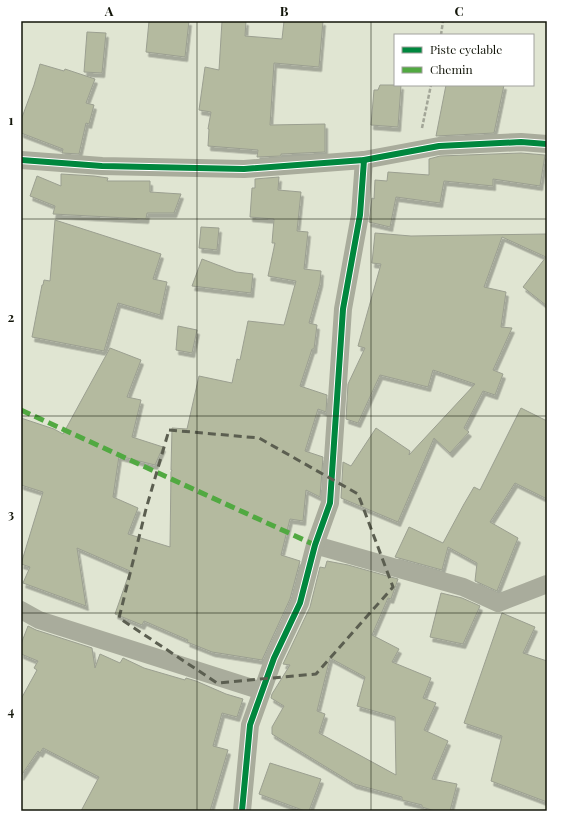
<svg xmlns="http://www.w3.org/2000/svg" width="568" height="832" viewBox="0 0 568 832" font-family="'Playfair Display',serif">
<defs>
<filter id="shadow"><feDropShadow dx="2.5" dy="4.5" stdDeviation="0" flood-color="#0004"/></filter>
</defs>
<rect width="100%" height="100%" fill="#e0e5d2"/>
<!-- building -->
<g fill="#b4ba9f" stroke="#9b9f90" fill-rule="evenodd" filter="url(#shadow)">
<path d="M149,21H189L185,57L146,52Z"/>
<path d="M222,21H246L245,36L282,39L284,21H323L319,67L274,63L270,125L325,124V152L281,154V156L257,157L258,150L208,146L209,129H208L211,112L199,110L205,67L219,70Z"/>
<path d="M87,32L106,33L102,73L84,72Z"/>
<path d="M40,64L64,71L65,69L95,79L86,103L94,105L89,124L86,123L79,154L62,153L63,149L21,133V120L34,85Z"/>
<path d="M380,85H401L398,127L371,125L374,90H378Z"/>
<path d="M446,85H504L494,133L436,136Z"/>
<path d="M521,153L545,155L540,186L493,179V186L444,181L440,203L396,197L390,227L369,222L372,198L374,199L375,180L387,181L388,172L429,175V159L440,156Z"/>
<path d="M61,174L94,176L108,178L107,181H150V192L181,194L174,213H147L146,219L53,214L55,206L30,196L37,176L61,186Z"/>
<path d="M279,177L278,190L301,192L297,231L308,232L304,269L321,271L320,283L309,323L317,325L314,349H312L300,386L327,395L326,412L318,409L305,451L323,457L320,497L306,490L303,521L290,519L281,555L300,561L290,599L262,660L212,652L187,642L188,640L144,621L142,625L115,614L130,571L77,548L86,606L23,583L30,567L21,564L43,492L21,485V418L54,429L63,434L110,348L141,360L127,397L141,400L132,437L163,447L155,465L119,456L113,497L138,508L128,534L170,547L171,472L172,470H171L172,428L187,429L199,376L232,383L237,359L240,360L248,321L284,325L296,281L268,276L275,243H272L274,219L250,217L252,188H255V179Z"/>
<path d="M55,220L161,254L153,279L167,282L160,315L118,303L104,351L32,337L42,285H43L44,280L50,281Z"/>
<path d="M201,227L219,228L217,250L199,248Z"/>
<path d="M375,233L411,236L547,234V306L523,287L546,257L502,237L484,287L506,292L501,327L512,328L493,370L503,374L495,395L483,391L464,428L469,432L450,453L434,438L398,522L341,498L343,462L351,466L376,428L410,451L409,455L475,384L433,370L428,387L380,375L358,423L346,419L348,384L365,348L358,346L381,264L372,263Z"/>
<path d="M202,259L236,272L253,274L251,293L192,286Z"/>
<path d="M178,326L197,330L192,353L176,350Z"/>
<path d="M521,408L547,421V499L515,483L490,522L518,538L497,591L475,581L477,563L448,547L442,570L395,557L409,527L443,543L464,504L474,487L480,490Z"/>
<path d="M327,561L348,565L398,579L391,599L388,598L372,635L399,649L392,662L431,678L423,698L436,703L424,730L448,741L432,779L457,784L450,811H435L422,807V805L402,800V797L354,784L272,734V727L284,706L271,698L272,694L290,665L283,664L310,607L320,567L325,568ZM330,658L365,677L357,706L395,717L396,775L319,733L325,714L317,711Z"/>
<path d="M441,593L462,598L480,606L463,644L430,637Z"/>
<path d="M502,613L535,627L523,653L547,661V802L491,781L502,736L464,723Z"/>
<path d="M28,626L36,630L92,648L95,668L100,654L120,663L123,658L144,668L185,680L186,678L196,681L226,694L243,699L237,717L222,713L213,746L228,750L210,811H81L99,777L43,748L40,753L38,751L21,776V699L37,670L34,668L38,661L21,654V644Z"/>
<path d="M270,763L321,779L309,811H305L259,794Z"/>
</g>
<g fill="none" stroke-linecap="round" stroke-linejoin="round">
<!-- path -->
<g stroke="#a2a597" stroke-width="2.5" stroke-dasharray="4 2" stroke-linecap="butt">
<path d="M441,35L443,21"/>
<path d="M422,128L431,85"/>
</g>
<!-- street -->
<g stroke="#a9ac9c" stroke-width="18">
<path d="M21,160L102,166L244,169L364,160L439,146L521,142L547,144"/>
<path d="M315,545L463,587L498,603L547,584"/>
<path d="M21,610L39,620L262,691"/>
<path d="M242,811L250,725L274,658L300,603L315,545L330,503L343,309L360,215L364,160"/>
</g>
<!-- quiet -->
<path stroke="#51a941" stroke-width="5" stroke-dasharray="10 5" stroke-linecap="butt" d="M21,410L315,545"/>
<!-- cycleway casing -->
<g stroke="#fff" stroke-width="8">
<g id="cycleway">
<path d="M21,160L102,166L244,169L364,160L439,146L521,142L547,144"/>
<path d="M242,811L250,725L274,658L300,603L315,545L330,503L343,309L360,215L364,160"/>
</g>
</g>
<!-- cycleway -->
<use href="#cycleway" stroke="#00873e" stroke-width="6"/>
</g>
<!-- marked area -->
<path fill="none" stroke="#5b5e50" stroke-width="3" stroke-dasharray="8 5" stroke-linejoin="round" d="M169,430L259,438L358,494L393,587L316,674L217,683L119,618L146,509Z"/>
<!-- grid -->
<path fill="none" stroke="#13160a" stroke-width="1" stroke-opacity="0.55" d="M197,21V811M371,21V811M21,219H547M21,416H547M21,613H547"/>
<!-- border -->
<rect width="568" height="832" fill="none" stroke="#ffffff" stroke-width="44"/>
<!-- legend -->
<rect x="394" y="34" width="140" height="52" fill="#ffffff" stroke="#a1a29d"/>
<rect x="402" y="47" width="20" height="6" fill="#00873e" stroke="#a1a29d"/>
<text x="430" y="54" font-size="12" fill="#13160a">Piste cyclable</text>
<rect x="402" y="67" width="20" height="6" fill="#51a941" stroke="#a1a29d"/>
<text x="430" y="74" font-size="12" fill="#13160a">Chemin</text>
<rect x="22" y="22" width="524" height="788" fill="none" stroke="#13160a" stroke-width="1.5"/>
<g font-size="13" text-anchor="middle" font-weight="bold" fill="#13160a">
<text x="109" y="16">A</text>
<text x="284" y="16">B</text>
<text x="459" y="16">C</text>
<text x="11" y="125">1</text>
<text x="11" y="322">2</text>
<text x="11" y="519">3</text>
<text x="11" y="716">4</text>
</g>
</svg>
